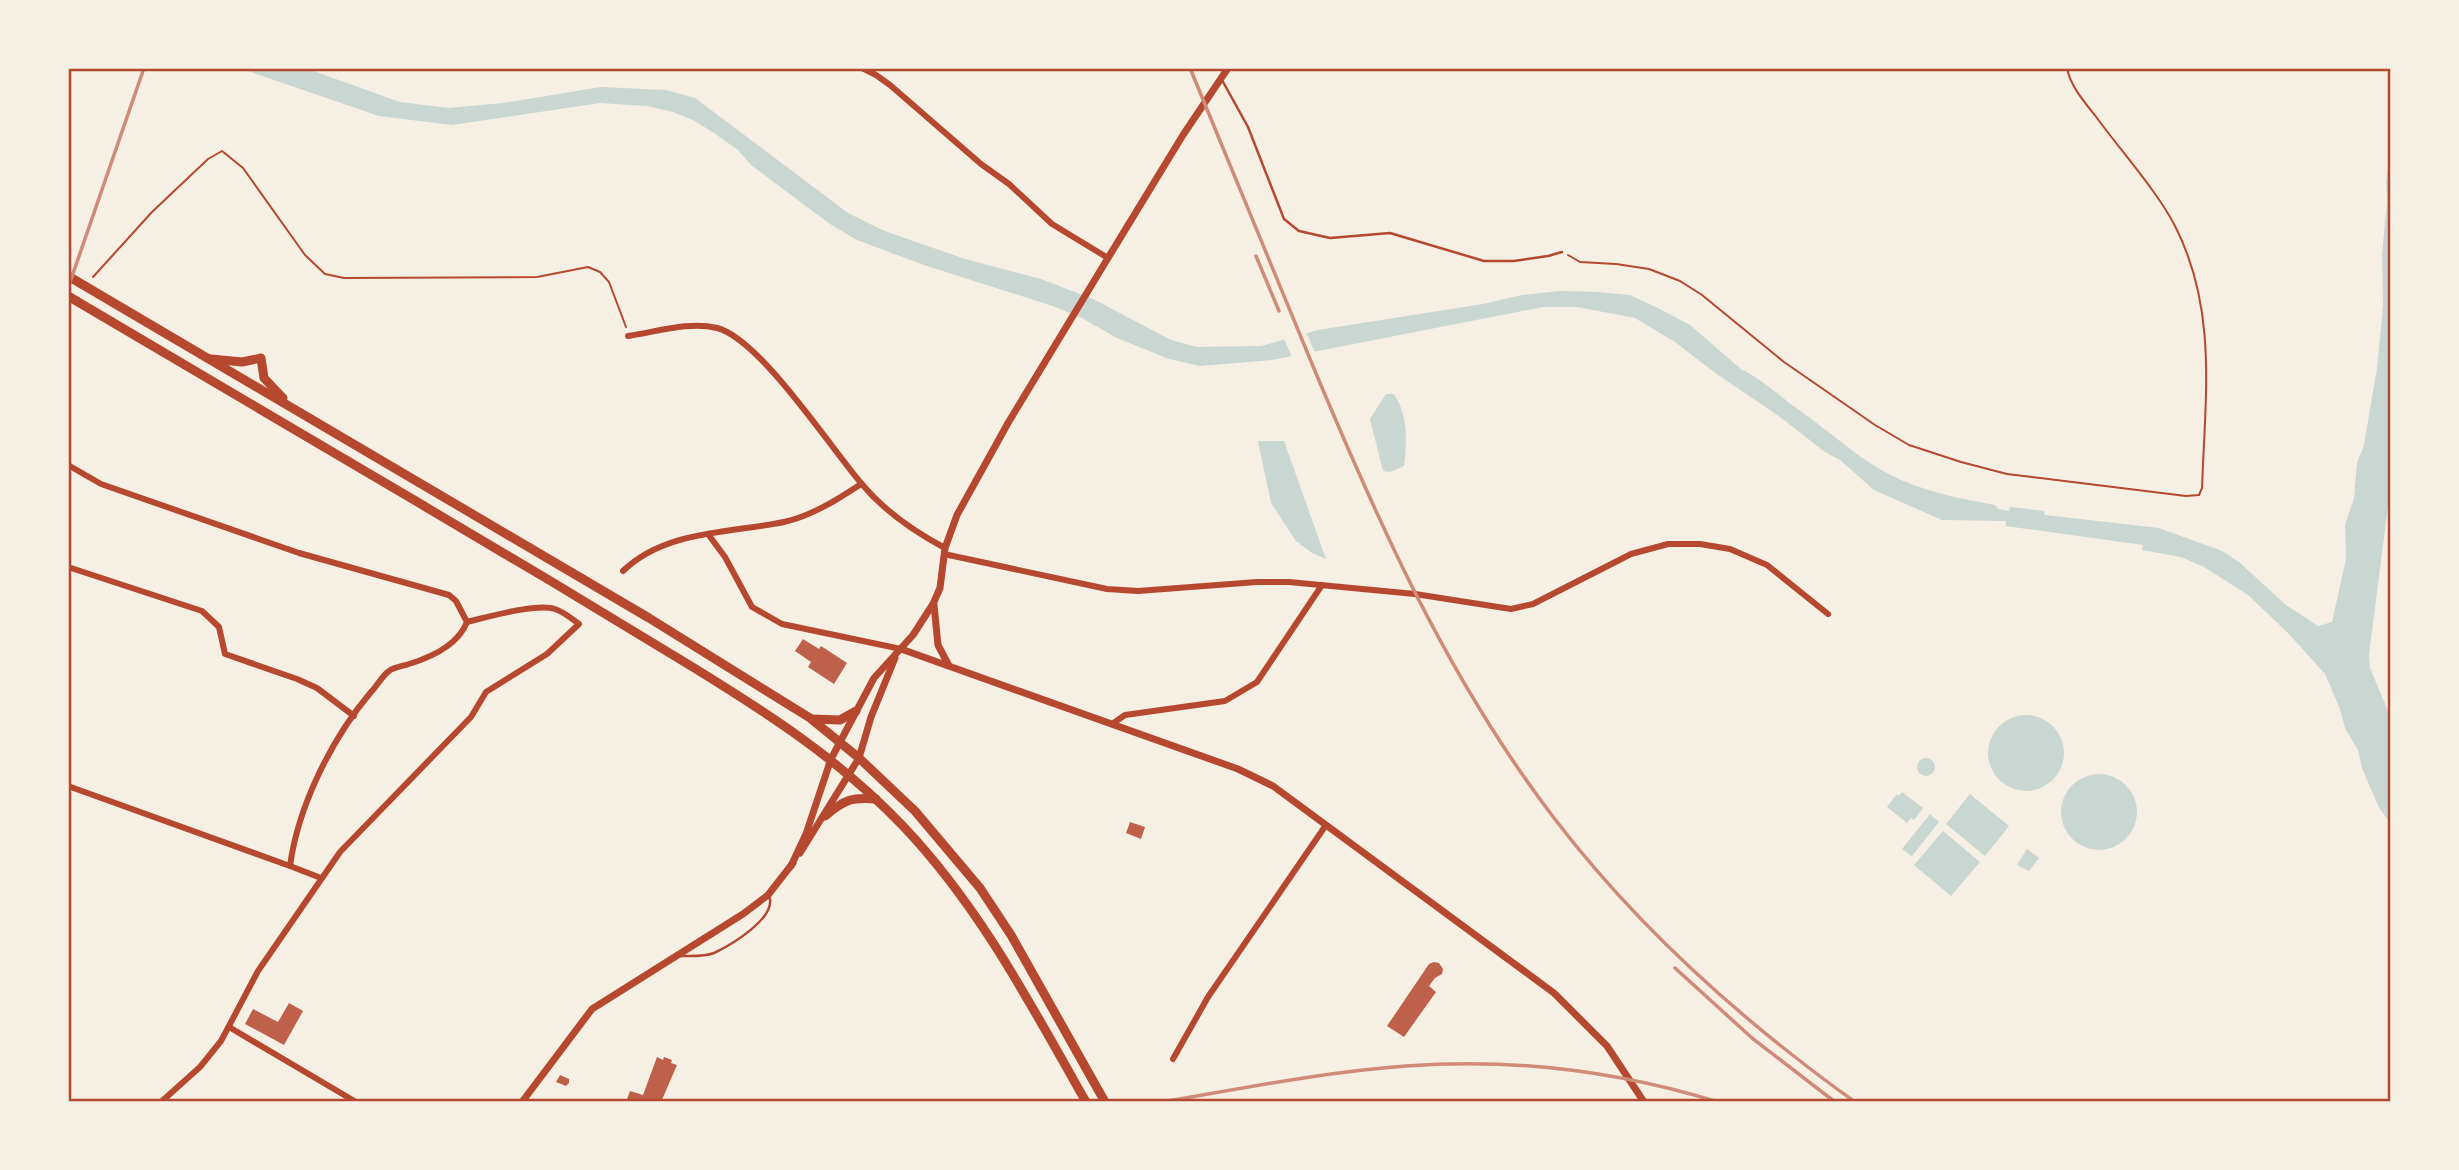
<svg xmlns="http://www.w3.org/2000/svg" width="2459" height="1170" viewBox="0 0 2459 1170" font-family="'Asap Condensed',sans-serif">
<rect width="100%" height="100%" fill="#f6efe4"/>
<!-- water -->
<g fill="#c9d6d2">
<path d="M239,68H305L400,102L448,108L503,103L601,87L666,90L695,98L848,213L882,230L965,259L1041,279L1093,299L1171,340L1197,347L1261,346L1318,330L1483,304L1522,295L1561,291L1598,292L1630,295L1660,309L1690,325L1742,370C1757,375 1784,400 1799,410C1832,433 1864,464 1901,480C1931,493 1963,499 1995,505L1998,509L2009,511L2010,507L2044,511L2045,515L2159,528L2222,551L2239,562L2286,605L2318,626L2332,622L2346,559L2345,525L2354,498L2357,463L2364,445L2377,368L2383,306L2382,255L2387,201L2386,181L2391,148V483L2369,654L2370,668L2391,718V824L2379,808L2362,768L2358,750L2345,728L2340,709L2325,674L2289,634L2248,595L2204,567L2181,557L2142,550L2143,545L2006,526V521L1942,520L1874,490L1840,460L1825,452L1780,417L1714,372L1675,342L1635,318L1577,307H1543L1272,360L1200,366L1169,359L1117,338L1082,318L1053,306L924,265L857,240L830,224L791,195L751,165L738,150L714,133L693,120L673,112L647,106L600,103L452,125L379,116Z"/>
<path d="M1386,394H1394C1408,416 1407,440 1404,466L1390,472L1383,471L1370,419Z"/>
<path d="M1258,441H1284L1326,559L1312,553L1296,541L1271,503Z"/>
<circle cx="2026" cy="753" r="38"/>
<circle cx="1926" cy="767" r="9"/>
<circle cx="2099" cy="812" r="38"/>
<path d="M1902,792L1923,808L1914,820L1911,818L1907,823L1887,807L1897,794L1899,796Z"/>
<path d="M1970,794L2009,826L1985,856L1946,824Z"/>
<path d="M1930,814L1939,822L1912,856L1902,849Z"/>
<path d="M1943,831L1980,862L1951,896L1914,865Z"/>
<path d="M2027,849L2039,858L2029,871L2017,865Z"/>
</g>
<!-- pier -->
<path fill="#f6efe4" d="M1305,330L1316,355L1293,360L1283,336Z"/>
<!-- building -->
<g fill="#bf614a">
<path d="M803,639L819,649L821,646L847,663L834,684L808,667L811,662L795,651Z"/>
<path d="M1130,822L1145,827L1141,839L1126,833Z"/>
<path d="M1434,962L1439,963L1443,969L1442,974L1435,978L1429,986L1436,992L1404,1037L1387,1026L1429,964Z"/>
<path d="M289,1003L303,1011L284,1045L245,1024L253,1009L278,1022Z"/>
<path d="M657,1057L663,1060L664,1057L672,1060L671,1063L677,1065L661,1102H626L630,1091L643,1095Z"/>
<path d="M560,1075L569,1079V1083L566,1086L556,1082Z"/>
</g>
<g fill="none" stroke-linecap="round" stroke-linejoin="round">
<!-- path -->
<g stroke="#b5482f" stroke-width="2">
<path d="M1568,255L1580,262L1616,264L1649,269L1680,281L1702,295L1784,362L1875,425L1909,445L1961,462L2007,474L2186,496L2199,495L2202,488C2205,398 2218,310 2175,226C2157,191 2121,151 2097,118C2086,104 2070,86 2067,68"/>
<path d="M93,277L152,212L208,159L222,151L243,168L305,255L325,274L344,278L537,277L588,267L600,272L609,282L626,327"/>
</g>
<!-- service -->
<g stroke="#b5482f" stroke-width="2.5">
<path d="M1222,80L1248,127L1284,219L1299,231L1330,238L1390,233L1484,261H1514L1548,256L1562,252"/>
<path d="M681,956C692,956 704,957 714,953C731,945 778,917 769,896"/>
</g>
<!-- minor -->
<g stroke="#b5482f" stroke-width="6">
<path d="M862,68L876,75L890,85L981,164L1009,184L1052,224L1108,258"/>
<path d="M628,336C656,332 690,321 717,328C760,339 830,447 861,483C884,511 913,531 945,548"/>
<path d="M68,465L101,484L299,553L449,595L456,601L467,622C458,645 432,657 409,664C403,666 394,667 389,671C382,676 377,686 371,692C332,738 298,806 290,866L321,878"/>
<path d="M708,534L725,557L752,607L782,624L901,649"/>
<path d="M944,554L1107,589L1138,591L1257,582H1289L1415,594L1511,609L1533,604L1631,554L1668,544H1700L1730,549L1767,565L1828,614"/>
<path d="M68,567L202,611L219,627L225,654L297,679L317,688L354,716"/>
<path d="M623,571C665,530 730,533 784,522C812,516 838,499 861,484"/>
<path d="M1112,724L1125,715L1225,701L1257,682L1322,585"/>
<path d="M68,786L290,866"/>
<path d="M229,1027L356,1102"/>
<path d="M1173,1059L1208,997L1326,825"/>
<path d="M161,1102L200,1067L221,1041L258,971L340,852L471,717L486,692L547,654L579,624C572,619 564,612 555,609C537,603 487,617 467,622"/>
</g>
<!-- tertiary -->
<g stroke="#b5482f" stroke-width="7">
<path d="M934,605L938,645L948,664"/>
<path d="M901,649L1238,769L1273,786L1554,993L1607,1046L1644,1102"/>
<path d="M800,853L859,758L871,717L895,658"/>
<path d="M791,866L806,834L831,759L874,678L913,635L933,604L940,588L945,548L957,515L1008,423L1108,258L1183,135L1228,68"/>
<path d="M522,1102L592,1009L743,914L768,895L793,863"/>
</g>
<!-- primary -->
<g stroke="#b5482f" stroke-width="9">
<path d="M68,276L649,618L810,718L859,758L915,811L980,888L1011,935L1105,1102"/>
<path d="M68,296C229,391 389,485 549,580C597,609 644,638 691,666C769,714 839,759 903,826C980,907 1031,1005 1086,1102"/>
<path d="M211,359L242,362L261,358L264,378L283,398"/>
<path d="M812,719L840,720L856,711"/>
<path d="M825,816C844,800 851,797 876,799"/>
</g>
<!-- rail -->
<g stroke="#cf8b77" stroke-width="3.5">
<path d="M1190,68C1230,165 1270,262 1310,359C1377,520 1447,678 1554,818C1638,928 1742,1021 1855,1102"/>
<path d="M1256,256L1279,311"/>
<path d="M68,288L144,68"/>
<path d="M1675,968L1752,1038L1835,1102"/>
<path d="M1163,1102C1244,1088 1324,1072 1406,1066C1511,1058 1617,1071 1718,1102"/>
</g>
</g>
<!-- border -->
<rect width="2459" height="1170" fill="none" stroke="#f6efe4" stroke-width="140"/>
<rect x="70" y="70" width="2319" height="1030" fill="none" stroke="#b5482f" stroke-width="2.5"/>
</svg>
